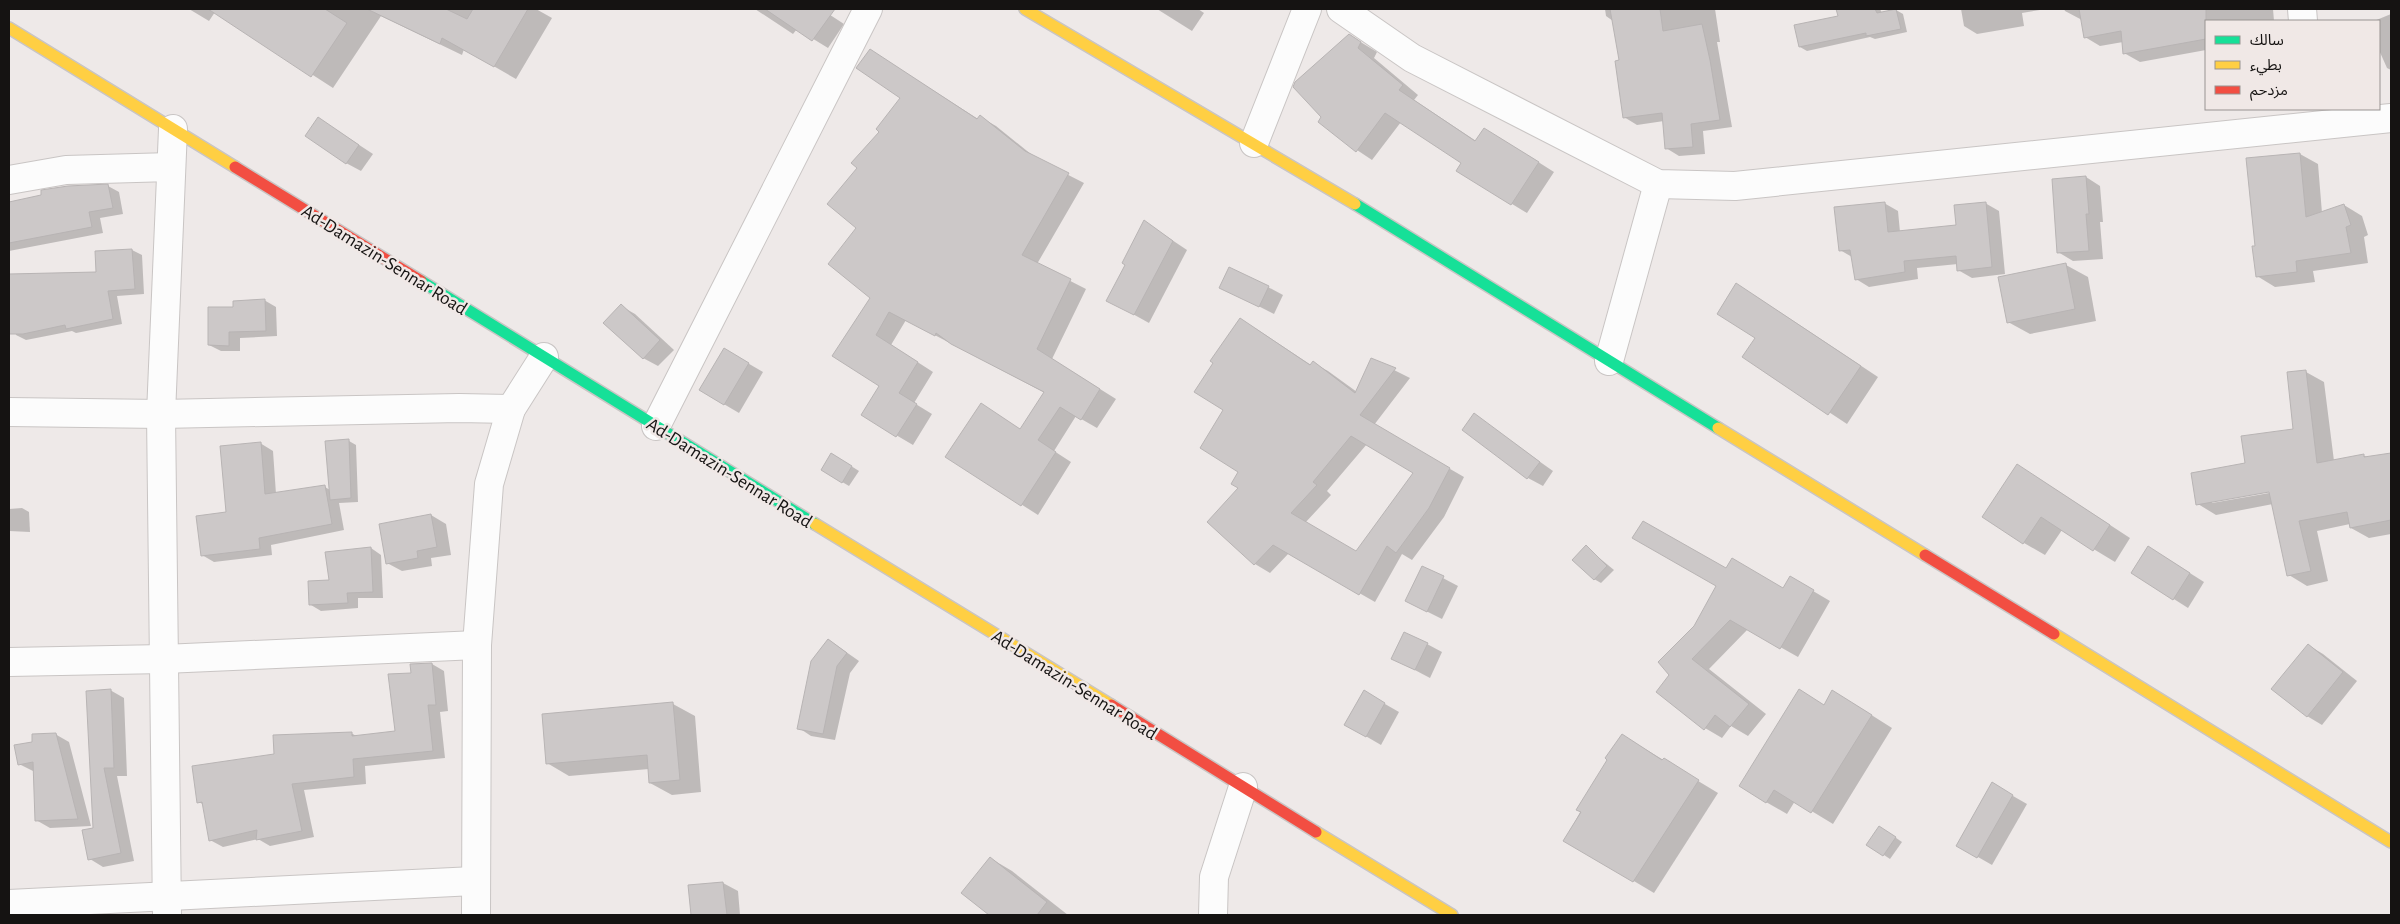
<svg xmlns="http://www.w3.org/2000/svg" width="2400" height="924" viewBox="0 0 2400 924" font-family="'Alegreya Sans','Noto Sans Arabic',sans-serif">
<rect width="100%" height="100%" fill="#eee9e8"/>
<!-- shadow -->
<g fill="#0003" fill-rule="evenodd">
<path d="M189,9H536L552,18L516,79L464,49L462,55L381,16L333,88L215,12L209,21Z"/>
<path d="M755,9H821L844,24L828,48L797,29L793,34Z"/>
<path d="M1157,9H1198L1204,13L1192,31Z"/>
<path d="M1605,9H1715L1720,42H1717L1732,127L1703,131L1705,154L1679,156L1666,148L1664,121L1637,125L1624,117L1621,61L1613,21L1606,16Z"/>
<path d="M1838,9H1880L1882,13L1896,10L1903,14L1907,32L1875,39L1870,37L1807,51L1800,47L1840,17Z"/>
<path d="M1961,9H2046L2022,13L2024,26L1977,34L1964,26Z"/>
<path d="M2064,9H2273L2274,21H2206V50L2140,62L2124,53L2123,42L2100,46L2085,37L2082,20L2065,11Z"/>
<path d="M2391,14V70L2387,68L2379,50V21H2374Z"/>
<path d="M1349,35L1377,52L1374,58L1418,95L1414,100L1476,141L1500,138L1554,172L1527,213L1458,171L1463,163L1401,122L1372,160L1357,150Z"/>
<path d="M870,50L978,119L980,117L996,126L1037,159L1084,183L1037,264L1086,289L1052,359L1116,399L1097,428L1076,416L1054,451L1071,462L1038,515L947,457L997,414L1021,430L1045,393L906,320L891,345L933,372L914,403L932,414L913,445L862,415L880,385L872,298L858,228V168L902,98Z"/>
<path d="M318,118L373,154L361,171L346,163Z"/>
<path d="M2300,154L2318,164L2322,213L2344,205L2362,216L2368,235L2364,237L2368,263L2313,271L2315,282L2275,287L2257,276Z"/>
<path d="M2086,177L2100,186L2103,222H2100L2103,259L2073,261L2058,252Z"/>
<path d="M108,186L119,192L123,214L100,218L103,233L9,251V204Z"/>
<path d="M1884,203L1898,211L1900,232L1957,226L1985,203L1999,211L2005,274L1972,278L1958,270V264L1917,268L1918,279L1869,287L1856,279L1852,257L1840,250Z"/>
<path d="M1145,222L1187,250L1149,323L1122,308L1127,265Z"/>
<path d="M132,250L142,255L144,294L117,296L122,324L76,333L72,331L26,340L16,335L9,304V275L98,274L96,252Z"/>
<path d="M2066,265L2088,277L2096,321L2030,334L2008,322Z"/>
<path d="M1221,287H1268L1283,295L1274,314Z"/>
<path d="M1754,295L1878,377L1847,424L1744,356L1757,337Z"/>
<path d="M264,300L276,307L277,336L240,338V351H221L209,345L234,309Z"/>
<path d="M621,306L635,314L674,350L658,366L643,358Z"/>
<path d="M1255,328L1311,365L1313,363L1328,371L1357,392L1372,359L1410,378L1374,425L1464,477L1444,517L1412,560L1402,554L1375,602L1289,553L1270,573L1255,564L1209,522L1240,488V471L1225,410ZM1367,444L1415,472L1356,553L1305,523L1331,495L1327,491Z"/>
<path d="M739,358L763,372L739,413L700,390Z"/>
<path d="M2306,372L2324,382L2334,461L2363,455L2368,458L2391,455V534L2369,538L2351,528L2350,524L2317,531L2328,581L2307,586L2289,575L2273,504L2216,515L2198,504L2246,464L2294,430ZM2274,490L2275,492L2212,503V501Z"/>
<path d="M1474,415L1553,471L1543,486L1528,478Z"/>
<path d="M349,441L356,445L358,502L339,503L344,530L271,545L272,555L214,562L202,555L227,513L260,443L273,451L276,494L325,487L330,490L326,442Z"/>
<path d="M832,454L859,471L849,486L822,470Z"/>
<path d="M2038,478L2130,538L2115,562L2062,530L2045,555L2024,543Z"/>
<path d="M22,508L29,512L30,532L9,531V509Z"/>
<path d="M431,515L446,524L451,555L431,558L432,566L402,571L387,563Z"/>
<path d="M1586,547L1614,570L1601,583L1594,579Z"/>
<path d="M371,548L381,555L383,598H358V608L321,611L311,605L330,581Z"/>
<path d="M2163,556L2204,582L2188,608L2133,573Z"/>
<path d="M1422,567L1458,586L1442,619L1406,601Z"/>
<path d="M1727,570L1784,589L1791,578L1830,601L1798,657L1748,629L1709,669L1766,714L1748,736L1731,726L1722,738L1705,728L1671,675L1695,626Z"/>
<path d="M829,640L859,661L850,673L835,740L811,736L799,728Z"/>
<path d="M1427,644L1442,652L1430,678L1392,658Z"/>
<path d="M2308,645L2323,654L2357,681L2322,725L2307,716Z"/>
<path d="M432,664L444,671L448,711L440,712L445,758L365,766L366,784L304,790L314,837L270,846L258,839L223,847L210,840L204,805L199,802L276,755L351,733L358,737L396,732L412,674Z"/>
<path d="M110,690L124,698L127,776H117L134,861L103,867L90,859Z"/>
<path d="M1364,692L1399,712L1381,745L1345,724Z"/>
<path d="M673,704L695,716L701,792L672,795L650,783L649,769L569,776L547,763Z"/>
<path d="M1854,704L1892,728L1833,824L1795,801L1787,814L1766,802L1824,706Z"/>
<path d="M55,734L69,742L91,826L50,828L36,820L35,772L19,764L34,743Z"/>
<path d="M1622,735L1718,793L1654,893L1565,840Z"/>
<path d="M1992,784L2027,804L1992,865L1957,845Z"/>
<path d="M1886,831L1902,842L1890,859L1884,855Z"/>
<path d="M990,858L1012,871L1068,915H991L963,893Z"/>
<path d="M723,883L738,891L740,915H692L689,886Z"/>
</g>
<!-- building -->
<g fill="#ccc8c8" stroke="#b8b4b4" fill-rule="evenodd">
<path d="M208,9H325L347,23L311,77Z"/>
<path d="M367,9H446L467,19L473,9H528L494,67L442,38L440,44Z"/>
<path d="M765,9H835L812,41Z"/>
<path d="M1610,9H1660L1663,31L1702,24L1710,60L1720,120L1691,124L1693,147L1665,149L1662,113L1623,118L1615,61L1619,60Z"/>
<path d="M1836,9H1875L1877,13L1896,9L1901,29L1866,36V33L1799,47L1794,25L1838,16Z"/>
<path d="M2079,9H2206V39L2123,54L2121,31L2084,38Z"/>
<path d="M1349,34L1361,42L1358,48L1403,85L1399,90L1475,141L1484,128L1539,162L1511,205L1456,171L1461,163L1385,113L1356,152L1318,122L1321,117L1293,87L1295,82Z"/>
<path d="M870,49L977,119L980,115L1025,151L1069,173L1022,255L1071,279L1037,349L1100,389L1081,420L1060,407L1038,440L1056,452L1021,506L945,457L981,403L1020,429L1044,392L951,344L936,333L935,336L889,312L876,335L918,362L899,393L917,404L896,437L861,415L879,386L832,356L870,298L828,264L856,228L827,204L857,168L851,163L879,132L876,129L900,98L856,68Z"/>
<path d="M318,117L359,145L346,164L305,136Z"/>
<path d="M2300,153L2306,217L2344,204L2351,225L2346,227L2351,253L2296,261L2297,272L2256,277L2252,246H2255L2246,158Z"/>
<path d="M2086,176L2089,214H2086L2089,251L2057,253L2052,179Z"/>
<path d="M108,184L113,208L89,212L92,227L9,243V202L41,195V190L68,186Z"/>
<path d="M1885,202L1888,232L1956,225L1954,205L1986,202L1992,267L1957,271L1956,256L1904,261L1905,272L1855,280L1850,250L1839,251L1834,207Z"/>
<path d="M1144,220L1173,241L1134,315L1106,301L1125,265L1122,263Z"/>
<path d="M132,249L135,289L108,291L113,319L66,329L65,325L23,334H9V274L96,272L95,251Z"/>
<path d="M2066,263L2075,309L2007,323L1998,277Z"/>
<path d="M1229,267L1269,286L1259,307L1219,288Z"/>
<path d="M1736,283L1861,366L1828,415L1742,357L1755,338L1717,314Z"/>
<path d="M265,299L266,331L229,332V346L208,345V307H233V301Z"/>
<path d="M621,304L660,340L643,359L603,323Z"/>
<path d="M1240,318L1310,365L1313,361L1355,393L1371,358L1396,368L1360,415L1450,468L1429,508L1396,553L1387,546L1359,595L1273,545L1254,565L1207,522L1238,488L1231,484L1238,472L1200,448L1223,410L1194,392L1213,363L1210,361ZM1351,436L1413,473L1356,551L1291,513L1317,485L1313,482Z"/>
<path d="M724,348L749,363L724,405L699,390Z"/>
<path d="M2306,370L2317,463L2364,454V457L2391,453V520L2350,528L2347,512L2299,521L2311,571L2287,576L2269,492L2196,505L2191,473L2245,463L2241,436L2293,429L2287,372Z"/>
<path d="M1474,413L1540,462L1527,479L1462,430Z"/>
<path d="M349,439L351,498L330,500L325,441Z"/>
<path d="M261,442L265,494L325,485L332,524L259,538L260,549L201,556L196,516L226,512L220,446Z"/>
<path d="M831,453L852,466L842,483L821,470Z"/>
<path d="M2017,464L2110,525L2093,551L2041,517L2023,544L1982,517Z"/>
<path d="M431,514L437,547L417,551L418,558L386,564L379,524Z"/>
<path d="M1643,521L1726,568L1732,558L1783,588L1790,576L1814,590L1780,649L1730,620L1692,659L1749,704L1730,727L1715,715L1704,730L1656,692L1669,675L1658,662L1694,626L1716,586L1632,538Z"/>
<path d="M1586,545L1607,566L1594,580L1572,560Z"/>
<path d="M2148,546L2190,573L2173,600L2131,573Z"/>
<path d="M371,547L373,592L347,593L348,603L309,605L308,581L329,580L325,552Z"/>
<path d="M1422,566L1444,576L1427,612L1405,601Z"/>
<path d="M1404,632L1428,643L1415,670L1391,659Z"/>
<path d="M828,639L847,653L837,666L823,734L797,729L811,661Z"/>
<path d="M2308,644L2343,672L2307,717L2271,689Z"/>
<path d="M432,663L436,705H428L433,751L353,759L354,777L292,784L302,831L256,840L257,830L209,841L202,802L197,803L192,766L274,754L273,735L352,732V736L395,731L388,674L411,673L410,664Z"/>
<path d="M111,689L114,768H104L121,853L88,860L82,830L93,828L86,691Z"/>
<path d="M1799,689L1824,705L1832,690L1872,715L1811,813L1774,790L1766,803L1739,786Z"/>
<path d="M1364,690L1385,703L1366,737L1344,725Z"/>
<path d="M673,702L680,780L649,783L647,755L546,764L542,714Z"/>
<path d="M56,733L78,819L35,821L33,762L18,765L14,745L32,742V734Z"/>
<path d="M1622,734L1662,760L1664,758L1699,780L1633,882L1563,841L1581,812L1576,810L1607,760L1605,758Z"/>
<path d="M1992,782L2013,795L1977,858L1956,846Z"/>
<path d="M1879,826L1896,837L1883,856L1866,845Z"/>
<path d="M990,857L1047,902L1037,915H989L961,893Z"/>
<path d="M723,882L727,915H691L688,885Z"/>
</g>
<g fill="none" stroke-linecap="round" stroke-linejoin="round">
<!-- street casing -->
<g stroke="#c9c5c4" stroke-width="30">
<g id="street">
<path d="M1341,9L1412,58L1658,184L1735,186L2391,118"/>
<path d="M2302,9L2303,21"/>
<path d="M1254,143L1307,9"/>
<path d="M9,180L66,170L171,167"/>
<path d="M1609,361L1658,184"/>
<path d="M9,412L161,414L459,408L511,409"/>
<path d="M656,426L868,9"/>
<path d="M9,662L164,659L477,645"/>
<path d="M9,904L474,881"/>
<path d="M167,915L161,414L173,129"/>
<path d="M476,915L477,645L489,484L511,409L544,357"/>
<path d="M1213,915L1214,877L1243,787"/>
</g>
</g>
<!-- fast casing -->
<g stroke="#c9c5c4" stroke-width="14">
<g id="fast">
<path d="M1355,204L1718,428"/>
<path d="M421,281L815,524"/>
</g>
</g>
<!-- slow casing -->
<g stroke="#c9c5c4" stroke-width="14">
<g id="slow">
<path d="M1025,9L1355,204"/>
<path d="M9,28L235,167"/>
<path d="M1718,428L1925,555"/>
<path d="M815,524L1111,705"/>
<path d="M2054,634L2391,842"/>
<path d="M1316,832L1452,915"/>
</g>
</g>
<!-- jam casing -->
<g stroke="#c9c5c4" stroke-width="14">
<g id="jam">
<path d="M235,167L421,281"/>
<path d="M1925,555L2054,634"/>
<path d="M1111,705L1316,832"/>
</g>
</g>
<!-- street -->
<use href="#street" stroke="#fcfcfc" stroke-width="28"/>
<!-- fast -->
<use href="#fast" stroke="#16e098" stroke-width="11"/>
<!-- slow -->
<use href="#slow" stroke="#ffcf43" stroke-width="11"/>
<!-- jam -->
<use href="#jam" stroke="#f24e42" stroke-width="11"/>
</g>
<g text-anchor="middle" stroke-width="5" stroke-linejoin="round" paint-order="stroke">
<!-- street labels -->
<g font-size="19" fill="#151312" stroke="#f0e8e6">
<text transform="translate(385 259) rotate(32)" y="7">Ad-Damazin-Sennar Road</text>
<text transform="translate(730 472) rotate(32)" y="7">Ad-Damazin-Sennar Road</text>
<text transform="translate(1075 684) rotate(32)" y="7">Ad-Damazin-Sennar Road</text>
</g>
</g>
<!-- border -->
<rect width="2400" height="924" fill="none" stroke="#151312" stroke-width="20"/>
<!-- legend -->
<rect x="2205" y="20" width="175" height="90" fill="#f0e8e6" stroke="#989391"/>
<rect x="2215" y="36" width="25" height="8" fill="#16e098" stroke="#989391"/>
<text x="2250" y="45" font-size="15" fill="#151312">سالك</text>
<rect x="2215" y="61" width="25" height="8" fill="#ffcf43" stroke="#989391"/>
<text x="2250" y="70" font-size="15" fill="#151312">بطيء</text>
<rect x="2215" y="86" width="25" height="8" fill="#f24e42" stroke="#989391"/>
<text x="2250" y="95" font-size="15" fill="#151312">مزدحم</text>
</svg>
